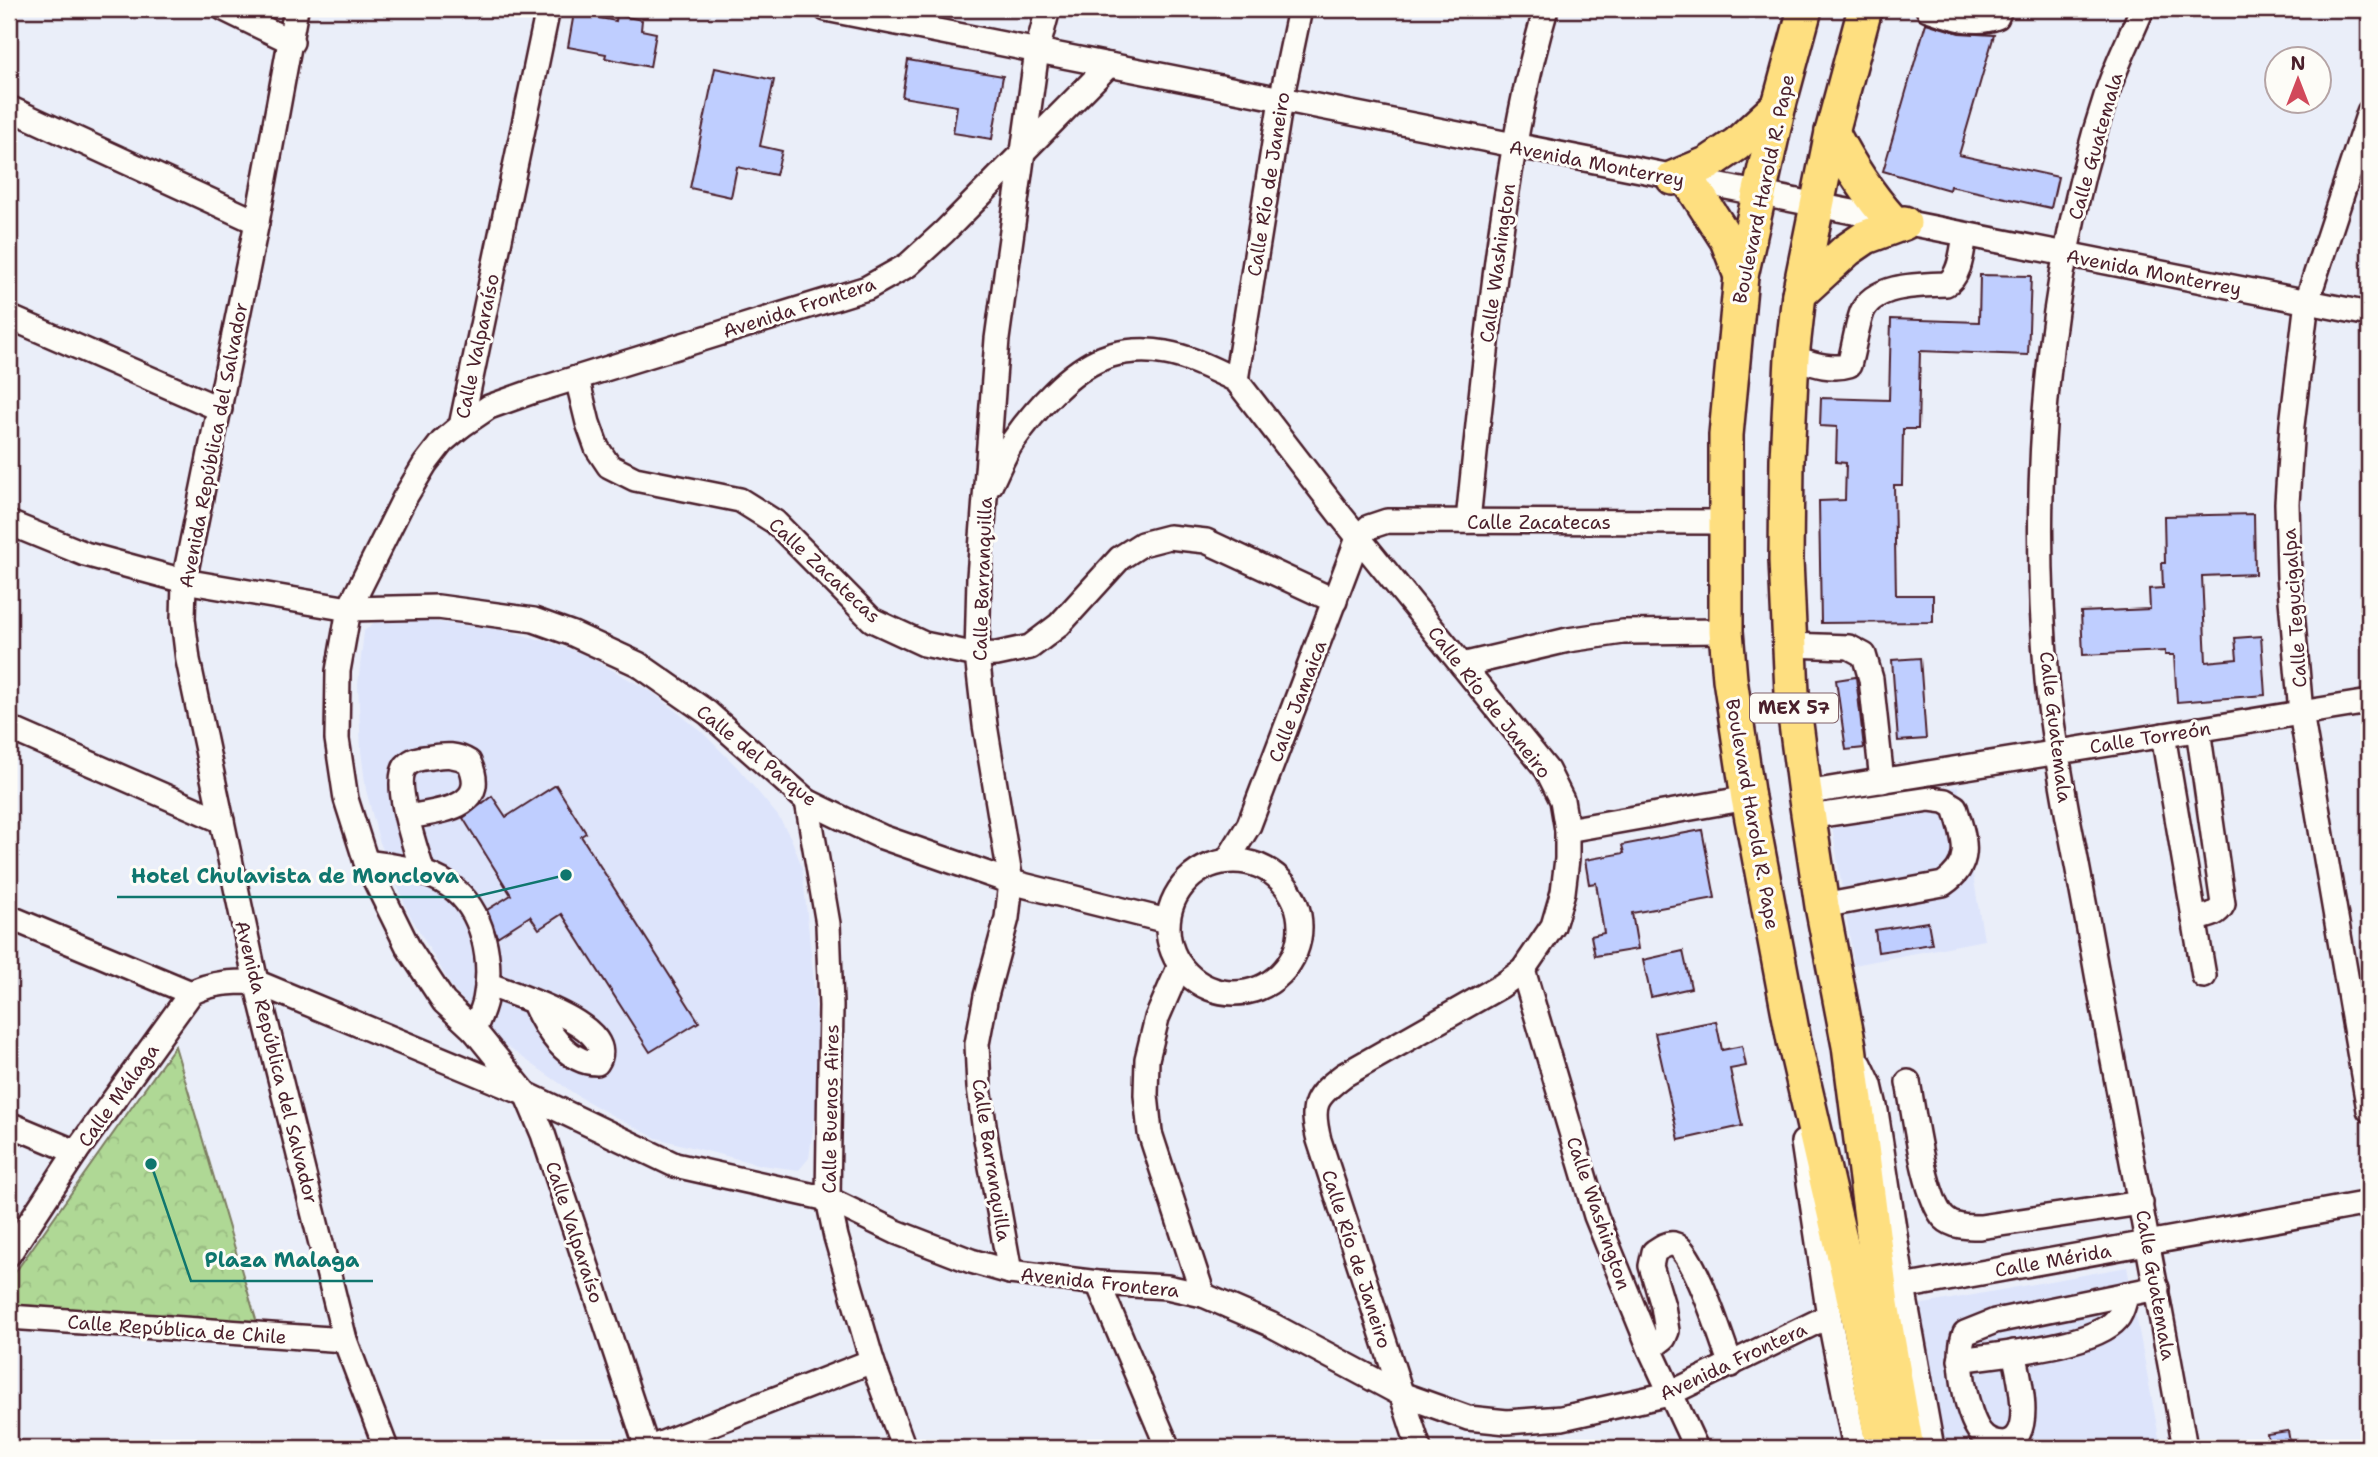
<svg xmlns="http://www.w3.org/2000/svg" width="2378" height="1457" viewBox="0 0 2378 1457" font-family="'Shantell Sans',sans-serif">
<defs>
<pattern id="park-crowns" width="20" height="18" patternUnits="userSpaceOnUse" patternTransform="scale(1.75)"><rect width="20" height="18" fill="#afd895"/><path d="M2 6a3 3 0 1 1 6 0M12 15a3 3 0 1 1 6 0" fill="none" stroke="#98b981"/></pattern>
</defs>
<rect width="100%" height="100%" fill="#eaeef9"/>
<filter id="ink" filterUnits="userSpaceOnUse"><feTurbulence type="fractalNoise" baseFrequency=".0143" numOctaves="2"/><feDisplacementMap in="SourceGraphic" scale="14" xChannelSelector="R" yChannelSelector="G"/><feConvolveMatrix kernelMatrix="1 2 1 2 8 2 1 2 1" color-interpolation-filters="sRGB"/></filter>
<g filter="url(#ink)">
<!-- built -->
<g fill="#dde4fb">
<path d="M404,618L503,630L549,642L585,655L652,692L702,732L737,767L778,816L791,838L802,867L813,972L819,1058L818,1093L809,1158L799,1170L761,1165L656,1138L613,1116L578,1096L499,1041L453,989L408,912L379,840L366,790L361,751L358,684L364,631L375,622Z"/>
<path d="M1958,786L1984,940L1854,965L1829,807Z"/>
<path d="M2127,1267L2161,1448H1944L1918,1305Z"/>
</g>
<!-- park -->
<path fill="url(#park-crowns)" stroke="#7c7c60" stroke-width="2" d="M175,1046L257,1323L9,1304V1281Z"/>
<!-- building -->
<g fill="#bfceff" stroke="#4a1f2b" stroke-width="2">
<path d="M574,13L616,21L617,15L642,20L641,30L656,33L650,67L605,58L606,54L568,47Z"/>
<path d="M1926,23L1959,33L1994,35L1959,155L2058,177L2051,208L1950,186L1949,190L1883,171Z"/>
<path d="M908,60L1003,76L992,139L953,133L957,106L902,97Z"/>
<path d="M715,68L774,80L760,146L782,151L776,175L737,167L731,197L690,188Z"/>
<path d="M1980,275L2031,276L2028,355L1920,351L1918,429H1903L1902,485H1894L1896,595H1933V622L1821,623L1819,501L1845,500L1846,463L1836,462L1837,427L1820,426L1821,398L1889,400L1891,319L1979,322Z"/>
<path d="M2254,514L2255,574L2202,576L2206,662L2237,659L2235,638L2261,636L2265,695L2177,702L2174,655H2165V651L2083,655L2081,612L2150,609L2149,589L2163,588L2162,563H2165L2164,516Z"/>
<path d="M1920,658L1926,739L1898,741L1892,660Z"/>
<path d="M1856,677L1864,748L1846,750L1836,680Z"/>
<path d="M556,785L586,833L581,836L699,1022L650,1052L562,914L539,929L530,916L497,937L487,910L511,895L463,818L492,796L506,817Z"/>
<path d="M1702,830L1715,898L1632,913L1638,949L1595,956L1591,936L1604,933L1596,883L1589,884L1585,860L1624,853L1622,845Z"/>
<path d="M1928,922L1932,944L1878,952L1875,930Z"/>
<path d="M1683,951L1691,988L1651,997L1643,960Z"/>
<path d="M1716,1021L1722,1050L1742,1046L1746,1066L1730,1069L1742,1126L1679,1140L1655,1033Z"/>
<path d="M2288,1431L2291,1448H2270L2267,1434Z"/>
</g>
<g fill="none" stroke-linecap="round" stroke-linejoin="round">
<!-- minor casing -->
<g stroke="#4a1f2b" stroke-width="28">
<g id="minor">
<path d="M224,9L292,42"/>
<path d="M296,9L257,222L184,581L183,619L188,660L256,982L345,1340L386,1448"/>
<path d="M548,9L461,426L442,442L425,464L404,499L349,609L338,671L337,739L346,799L366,862L409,949L444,1002L474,1030L526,1094L543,1134L647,1448"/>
<path d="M826,9L2369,314"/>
<path d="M1300,9L1281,100L1236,380L1341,516L1547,770L1562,800L1567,830V859L1563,892L1553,926L1523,970L1501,986L1344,1075C1315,1097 1310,1104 1319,1140L1419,1448"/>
<path d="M1928,9C1948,16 1976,26 1997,17L2000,9"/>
<path d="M2142,9C2131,36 2117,63 2108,90C2045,279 2030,483 2047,680C2051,726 2060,772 2068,818C2079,874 2089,929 2099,985C2127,1139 2158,1293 2185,1448"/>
<path d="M9,108L257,222"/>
<path d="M2369,112L2307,301L2292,425L2287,503L2289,577L2301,713L2369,1110"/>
<path d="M9,317L220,409"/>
<path d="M1792,357C1811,363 1830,371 1849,365C1854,348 1856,329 1862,312C1874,284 1920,285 1946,284C1961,276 1962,250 1965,235"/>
<path d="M577,378L588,423L597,448L609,466L635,479L740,500L775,522L872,620L924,644L977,655L997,654L1030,647L1059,625L1120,558L1142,544L1169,537L1206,541L1335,601"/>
<path d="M461,426L489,407L531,392L867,288L908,265L944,232L1109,65"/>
<path d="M991,484C998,470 1004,454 1013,441C1033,412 1070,370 1103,358C1122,350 1147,349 1166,353C1190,357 1214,370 1236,380"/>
<path d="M1468,521C1478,422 1488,323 1502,224C1513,151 1525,79 1546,9"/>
<path d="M9,523L85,554L184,581L349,609L438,607L534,620L573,634L638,664L708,713L807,801L850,822L882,837L1011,882L1167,921"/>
<path d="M1789,645L1849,647L1864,655L1871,679L1882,781"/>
<path d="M1462,665L1568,640L1623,632L1726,631"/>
<path d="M9,728L222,821"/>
<path d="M2163,735L2204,976"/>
<path d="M1805,793L2369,702"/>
<path d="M807,801L828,924L831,1006L828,1199L836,1237L872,1361L904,1448"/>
<path d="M407,817C439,811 491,809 469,762C456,754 446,755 432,757C423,758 413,758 406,766C392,783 417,852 423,873"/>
<path d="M1809,817L1930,799L1945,801L1955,807C1964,838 1975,863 1943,884L1822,906"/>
<path d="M1567,830L1748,798"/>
<path d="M1227,861L1249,825L1358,538L1369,527L1387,521L1725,522"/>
<circle cx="1234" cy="927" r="66"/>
<path d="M366,862C394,866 426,869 450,886C484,910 493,961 485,1000C483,1010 478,1020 474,1030"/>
<path d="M9,917L191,993"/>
<path d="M2194,919C2207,916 2217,916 2223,904L2198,729"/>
<path d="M1180,965L1157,1018L1147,1059L1146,1095L1150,1133L1203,1295"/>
<path d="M1523,970L1596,1216L1650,1349L1696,1448"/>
<path d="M487,984C509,993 622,1026 597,1063C566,1063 545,1028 534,1003"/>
<path d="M1860,1064L1870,1085L1876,1111L1903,1287L1932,1448"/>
<path d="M1908,1082C1914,1112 1924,1197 1944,1218C1953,1227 1967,1227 1980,1227L2141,1203"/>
<path d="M9,1124L76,1152"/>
<path d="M1803,1142L1829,1316L1855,1448"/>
<path d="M9,1254L76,1152L191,993C213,982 232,982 256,982L526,1094L675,1165L828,1199L896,1232L971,1261L1010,1272L1098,1283L1167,1287L1203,1295L1270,1324L1401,1394L1468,1418L1507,1422L1562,1418L1669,1394L1829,1316"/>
<path d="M1010,1272L986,1139L979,1087L977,1044L986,996L1007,918L1011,882L985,725L977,655L979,577L997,339L1037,51L1048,9"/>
<path d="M1098,1283L1168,1448"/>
<path d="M1903,1287L2369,1203"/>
<path d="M9,1317L345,1340"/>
<path d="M1650,1349L1664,1338L1667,1331L1663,1306L1651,1266L1654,1252C1660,1248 1666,1243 1674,1244C1693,1247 1723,1344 1731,1365"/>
<path d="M2014,1352C2018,1372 2037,1441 2003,1443C1994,1443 1985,1439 1980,1432C1966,1414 1955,1353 1965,1333L1995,1321L2157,1288"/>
<path d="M1960,1360C1997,1354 2093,1347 2117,1319C2123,1312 2124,1302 2127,1294"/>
<path d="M650,1448L872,1361"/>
</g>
</g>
<!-- highway casing -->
<g stroke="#4a1f2b" stroke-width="38">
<g id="highway">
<path d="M1805,9L1779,105L1741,276L1726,435V631L1730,679L1748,798L1794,1041L1856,1308L1883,1448"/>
<path d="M1865,9L1832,132L1799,294L1792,357L1787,459L1786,560L1792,693L1805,793L1822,906L1849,1046L1882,1304L1907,1448"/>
<path d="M1832,132C1849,165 1867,193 1892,221"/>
<path d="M1673,178L1709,163L1737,144L1779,105"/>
<path d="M1689,181L1727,240L1741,276"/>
<path d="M1799,294L1847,250L1866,237L1904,223"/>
</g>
</g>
<!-- minor -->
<use href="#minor" stroke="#fdfcf7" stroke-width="23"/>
<!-- highway -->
<use href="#highway" stroke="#fedf80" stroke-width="33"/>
</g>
</g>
<g text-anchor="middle" stroke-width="6" stroke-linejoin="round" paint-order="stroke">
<!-- shield labels -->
<rect fill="#fdfcf7" stroke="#806168" stroke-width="2" x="1750" y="693.5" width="88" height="29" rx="5"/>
<g font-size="18" font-weight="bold" fill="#4a1f2b">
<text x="1794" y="714">MEX 57</text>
</g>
<!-- street labels -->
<g font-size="19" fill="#4a1f2b" stroke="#fdfcf7">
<text transform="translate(2095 146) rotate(-74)" y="7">Calle Guatemala</text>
<text transform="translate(1597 163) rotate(11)" y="7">Avenida Monterrey</text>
<text transform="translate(1268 184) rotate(-81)" y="7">Calle Río de Janeiro</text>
<text transform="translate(1763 189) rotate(-78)" y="7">Boulevard Harold R. Pape</text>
<text transform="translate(1497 263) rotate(-82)" y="7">Calle Washington</text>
<text transform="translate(2154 272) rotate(11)" y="7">Avenida Monterrey</text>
<text transform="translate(799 307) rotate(-18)" y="7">Avenida Frontera</text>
<text transform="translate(477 346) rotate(-78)" y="7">Calle Valparaíso</text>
<text transform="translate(213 445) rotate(-79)" y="7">Avenida República del Salvador</text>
<text x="1539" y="529">Calle Zacatecas</text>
<text transform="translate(825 570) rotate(43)" y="7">Calle Zacatecas</text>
<text transform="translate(982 579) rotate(-88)" y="7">Calle Barranquilla</text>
<text transform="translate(2294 608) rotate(-94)" y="7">Calle Tegucigalpa</text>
<text transform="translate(1297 701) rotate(-69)" y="7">Calle Jamaica</text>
<text transform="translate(1490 702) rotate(52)" y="7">Calle Río de Janeiro</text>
<text transform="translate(2056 727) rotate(83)" y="7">Calle Guatemala</text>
<text transform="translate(2150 737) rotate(-9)" y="7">Calle Torreón</text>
<text transform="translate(757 755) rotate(39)" y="7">Calle del Parque</text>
<text transform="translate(1753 814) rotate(80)" y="7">Boulevard Harold R. Pape</text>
<text transform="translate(277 1062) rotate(76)" y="7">Avenida República del Salvador</text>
<text transform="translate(118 1095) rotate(-54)" y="7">Calle Málaga</text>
<text transform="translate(830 1109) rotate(-89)" y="7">Calle Buenos Aires</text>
<text transform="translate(992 1160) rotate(81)" y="7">Calle Barranquilla</text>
<text transform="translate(1599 1213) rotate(71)" y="7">Calle Washington</text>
<text transform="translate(575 1232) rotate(72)" y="7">Calle Valparaíso</text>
<text transform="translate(1357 1259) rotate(72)" y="7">Calle Río de Janeiro</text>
<text transform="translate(2053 1260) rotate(-10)" y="7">Calle Mérida</text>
<text transform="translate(1100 1282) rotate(6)" y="7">Avenida Frontera</text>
<text transform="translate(2156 1285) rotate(80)" y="7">Calle Guatemala</text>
<text transform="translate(177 1329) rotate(4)" y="7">Calle República de Chile</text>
<text transform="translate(1733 1361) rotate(-25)" y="7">Avenida Frontera</text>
</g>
</g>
<!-- callouts -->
<path fill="none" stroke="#0f766e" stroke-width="2.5" d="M566 875L473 897H117M151 1164L191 1281H373"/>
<g fill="#0f766e" stroke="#fdfcf7" stroke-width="2.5">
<circle cx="566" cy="875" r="7"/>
<circle cx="151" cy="1164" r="7"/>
</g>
<g font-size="21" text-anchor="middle" font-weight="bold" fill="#0f766e" stroke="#fdfcf7" stroke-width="6" stroke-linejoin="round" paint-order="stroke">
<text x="295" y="883">Hotel Chulavista de Monclova</text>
<text x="282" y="1267">Plaza Malaga</text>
</g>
<!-- margin -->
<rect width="2378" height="1457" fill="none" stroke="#fdfcf7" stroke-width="35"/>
<rect x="18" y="18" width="2343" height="1422" fill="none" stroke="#4a1f2b" stroke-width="2.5" filter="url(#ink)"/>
<!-- north arrow -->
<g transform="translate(2298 80)"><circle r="33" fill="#fdfcf7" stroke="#b5a4a5" stroke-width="2"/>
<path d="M0-5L12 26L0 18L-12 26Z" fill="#d1495b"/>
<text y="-10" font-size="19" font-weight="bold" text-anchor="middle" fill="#4a1f2b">N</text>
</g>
</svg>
